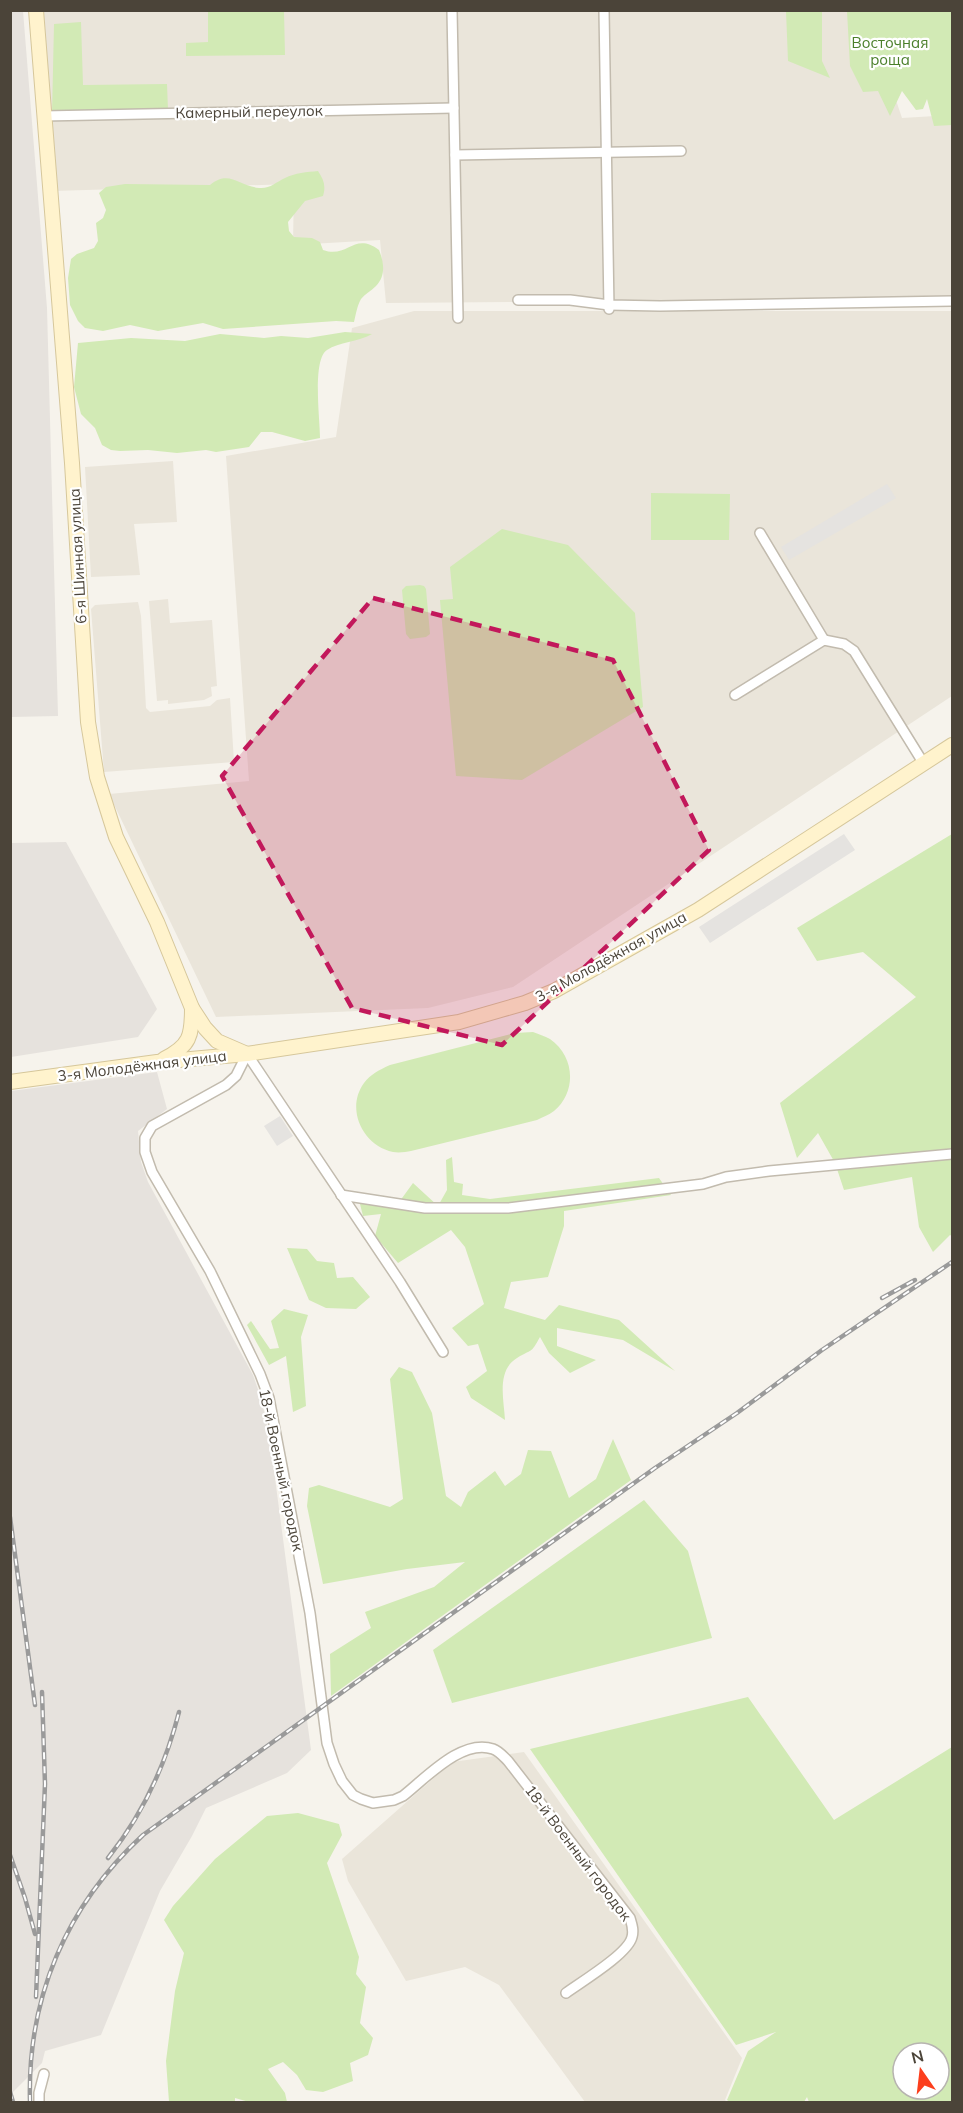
<svg xmlns="http://www.w3.org/2000/svg" width="963" height="2113" viewBox="0 0 963 2113" font-family="Mulish,sans-serif">
<rect width="100%" height="100%" fill="#f6f3ec"/>
<!-- residential -->
<g fill="#eae5da">
<path d="M44,11H866L902,118L952,115V298L386,303L380,240L293,245L294,184L52,191Z"/>
<path d="M414,311H952V696L513,987L428,1008L216,1017L109,794L249,781L226,456L336,437L352,328Z"/>
<path d="M173,461L177,522L134,524L140,575L91,577L85,467Z"/>
<path d="M168,599L170,623L212,620L217,686L211,687L212,696L204,700L168,704V700L157,701L149,601Z"/>
<path d="M138,602L141,616L146,708L150,712L210,706L217,700L230,698L234,762L104,772L91,609L95,605Z"/>
<path d="M524,1752L742,2058L725,2100L727,2102H585L499,1985L465,1967L406,1981L348,1881L342,1859L452,1762Z"/>
</g>
<!-- industrial -->
<g fill="#e6e2dd">
<path d="M10,11H23L47,308L58,716L11,717Z"/>
<path d="M66,842L157,1009L138,1037L11,1057V843Z"/>
<path d="M157,1072L167,1109L138,1131L141,1162L148,1182L253,1375L261,1398L269,1433L311,1750L287,1773L206,1808L192,1836L160,1891L101,2035L45,2051L42,2063L11,2094V1091Z"/>
</g>
<!-- green -->
<g fill="#d2eab5" fill-rule="evenodd">
<path d="M208,11H284L285,55L186,56V43L208,42Z"/>
<path d="M786,11H822V61L830,78L788,61Z"/>
<path d="M847,11H952V125L934,126L927,99L923,109L916,110L902,91L890,116L878,91L863,92L850,66Z"/>
<path d="M81,22L83,85L167,84L168,110L52,114L54,24Z"/>
<path d="M318,171C324,180 326,186 323,196L305,201L288,222L289,231L294,237L312,238L320,242L323,250C348,259 354,231 379,250C384,262 386,276 376,286C371,291 365,294 361,299C357,306 356,314 354,322L336,321L223,329L203,323L158,331L130,325L103,331L85,328L78,321L70,305L68,278L71,259L77,254L94,248L98,241L96,223L103,218L106,210L99,193L106,187L125,184L210,185C229,169 239,186 259,188C270,189 276,182 285,178C295,173 307,172 318,171Z"/>
<path d="M345,332L372,334C358,342 339,342 327,350C312,360 320,419 320,438L305,441L272,432H261L249,447L216,452L206,450L177,453L148,450L120,451L111,450L102,445L95,428L81,414L74,387L78,343L131,338L185,341L220,334L264,338L281,336L308,338Z"/>
<path d="M651,493L730,494L729,540H651Z"/>
<path d="M502,529L568,545L635,613L643,707L522,780L456,776L440,600L453,599L450,567Z"/>
<path d="M420,585L424,586L426,589L430,634L426,637L410,639L406,634L402,590L406,586Z"/>
<path d="M952,834V1236L950,1235L933,1252L919,1227L912,1177L844,1190L835,1163L818,1133L797,1158L780,1103L916,997L863,952L817,961L797,928Z"/>
<path d="M533,1032C538,1034 545,1036 550,1039C575,1056 577,1092 554,1111C549,1115 542,1117 537,1120L411,1151C406,1152 399,1153 393,1152C363,1146 345,1109 364,1083C371,1074 379,1070 390,1065L515,1033Z"/>
<path d="M452,1157L454,1182L463,1184L462,1195L490,1199L659,1178L671,1195L564,1211V1226L548,1277L511,1282L504,1308L545,1320L559,1305L619,1320L675,1371L623,1340L557,1328V1346L596,1360L570,1373L549,1353L540,1337C530,1355 533,1348 517,1358C496,1371 504,1400 505,1420L471,1398L466,1387L487,1371L478,1344L468,1346L452,1328L484,1304L465,1247L451,1230L398,1263L375,1236L381,1214L363,1216L357,1192L397,1205L413,1183L438,1206L447,1190L446,1160Z"/>
<path d="M287,1248L307,1249L317,1261L334,1263L337,1278L353,1277L370,1297L356,1309L326,1308L309,1300Z"/>
<path d="M284,1309L308,1315L301,1337L306,1406L293,1412L286,1356L269,1365L247,1325L251,1321L270,1349L279,1348L271,1321Z"/>
<path d="M399,1367L412,1372L432,1413L446,1496L461,1507L468,1492L495,1471L505,1486L521,1474L528,1450L551,1451L569,1498L596,1479L613,1439L631,1480L331,1696L330,1654L371,1628L365,1612L434,1587L465,1562L407,1569L323,1584L307,1506L309,1488L319,1485L390,1507L403,1499L390,1379Z"/>
<path d="M644,1500L688,1551L712,1638L452,1703L433,1650Z"/>
<path d="M748,1697L834,1820L952,1747V2102H809L807,2097L804,2102H730L727,2100L748,2051L776,2032L736,2045L530,1749ZM903,2053H939V2089H903Z"/>
<path d="M298,1813L339,1824L342,1835L327,1863L359,1957L356,1974L366,1987L360,2023L373,2038L368,2055L350,2063L353,2081L323,2092L306,2090L297,2075L283,2062L268,2069L285,2093L287,2102H249L235,2098V2102H169L166,2061L175,1991L184,1953L164,1920L173,1906L215,1859L267,1816Z"/>
</g>
<!-- parking -->
<g fill="#e5e3e0">
<path d="M887,484L896,498L789,560L781,547Z"/>
<path d="M844,834L855,850L710,943L699,927Z"/>
<path d="M280,1116L293,1136L277,1146L264,1126Z"/>
</g>
<g fill="none" stroke-linecap="round" stroke-linejoin="round">
<!-- street casing -->
<g stroke="#c2bbae" stroke-width="12">
<g id="street">
<path d="M452,10L458,318"/>
<path d="M604,10L609,309"/>
<path d="M43,116L454,108"/>
<path d="M455,155L681,151"/>
<path d="M518,300H570L609,305L660,306L952,301"/>
<path d="M760,533L824,640"/>
<path d="M735,695L824,640L844,644L854,651L924,764"/>
<path d="M247,1054L236,1076L226,1085L152,1126L145,1138V1152L152,1172L210,1271L260,1374L269,1398L310,1613L327,1743L334,1764L342,1781L353,1795L361,1799L373,1803L394,1800L403,1796C426,1778 462,1738 493,1749C499,1751 503,1756 508,1761L630,1918C632,1925 634,1930 632,1937C628,1954 581,1982 566,1993"/>
<path d="M247,1054L400,1282L443,1352"/>
<path d="M341,1195L425,1208H508L703,1184L726,1177L769,1171L952,1154"/>
<path d="M39,2102V2093L44,2074"/>
</g>
</g>
<!-- secondary casing -->
<g stroke="#d6c79b" stroke-width="16">
<g id="secondary">
<path d="M36,10L72,463L88,722L97,777L116,837L157,922L192,1008L205,1028L217,1041L247,1054"/>
<path d="M164,1059C190,1046 192,1036 192,1008"/>
<path d="M10,1082L157,1062L247,1054L459,1022L525,1003L554,991L698,910L952,745"/>
</g>
</g>
<!-- street -->
<use href="#street" stroke="#fff" stroke-width="9"/>
<!-- secondary -->
<use href="#secondary" stroke="#fff3cd" stroke-width="14"/>
<!-- rail casing -->
<g stroke="#9a9a9a" stroke-width="4.5">
<g id="rail">
<path d="M882,1298L915,1280"/>
<path d="M10,1517L35,1705"/>
<path d="M10,1855L25,1898L35,1934"/>
<path d="M108,1858C143,1814 165,1767 179,1712"/>
<path d="M36,1997L45,1784L42,1692"/>
<path d="M10,2092L13,2102"/>
<path d="M30,2102C27,1998 66,1906 143,1835L655,1468L737,1413L822,1350L952,1262"/>
</g>
</g>
<!-- rail -->
<use href="#rail" stroke="#fff" stroke-width="2" stroke-dasharray="7" stroke-linecap="butt"/>
</g>
<!-- marked area -->
<path fill="#c2185b" fill-opacity="0.2" stroke="#c2185b" stroke-width="4.5" stroke-dasharray="12 8" stroke-linejoin="round" d="M373,598L613,660L709,850L502,1045L352,1008L222,776Z"/>
<g text-anchor="middle" stroke-width="4.5" stroke-linejoin="round" paint-order="stroke">
<!-- park labels -->
<g font-size="15" fill="#4a7f2a" stroke="#fff">
<text x="890" y="48">Восточная<tspan x="890" dy="17">роща</tspan></text>
</g>
<!-- street labels -->
<g font-size="15" fill="#4b4439" stroke="#fff">
<text transform="translate(249 112) rotate(-1)" y="5">Камерный переулок</text>
<text transform="translate(78 556) rotate(-93)" y="5">6-я Шинная улица</text>
<text transform="translate(611 957) rotate(-29)" y="5">3-я Молодёжная улица</text>
<text transform="translate(142 1066) rotate(-7)" y="5">3-я Молодёжная улица</text>
<text transform="translate(281 1470) rotate(78)" y="5">18-й Военный городок</text>
<text transform="translate(578 1853) rotate(53)" y="5">18-й Военный городок</text>
</g>
</g>
<!-- border -->
<rect width="963" height="2113" fill="none" stroke="#4b4439" stroke-width="24"/>
<!-- north arrow -->
<g transform="translate(921 2071) rotate(346)"><circle r="28" fill="#ffffff" stroke="#b7b4b0" stroke-width="1.5"/>
<path d="M0-4.5L10 22L0 15L-10 22Z" fill="#fc3f1d"/>
<text y="-9" font-size="16" font-weight="bold" text-anchor="middle" fill="#4b4439">N</text>
</g>
</svg>
